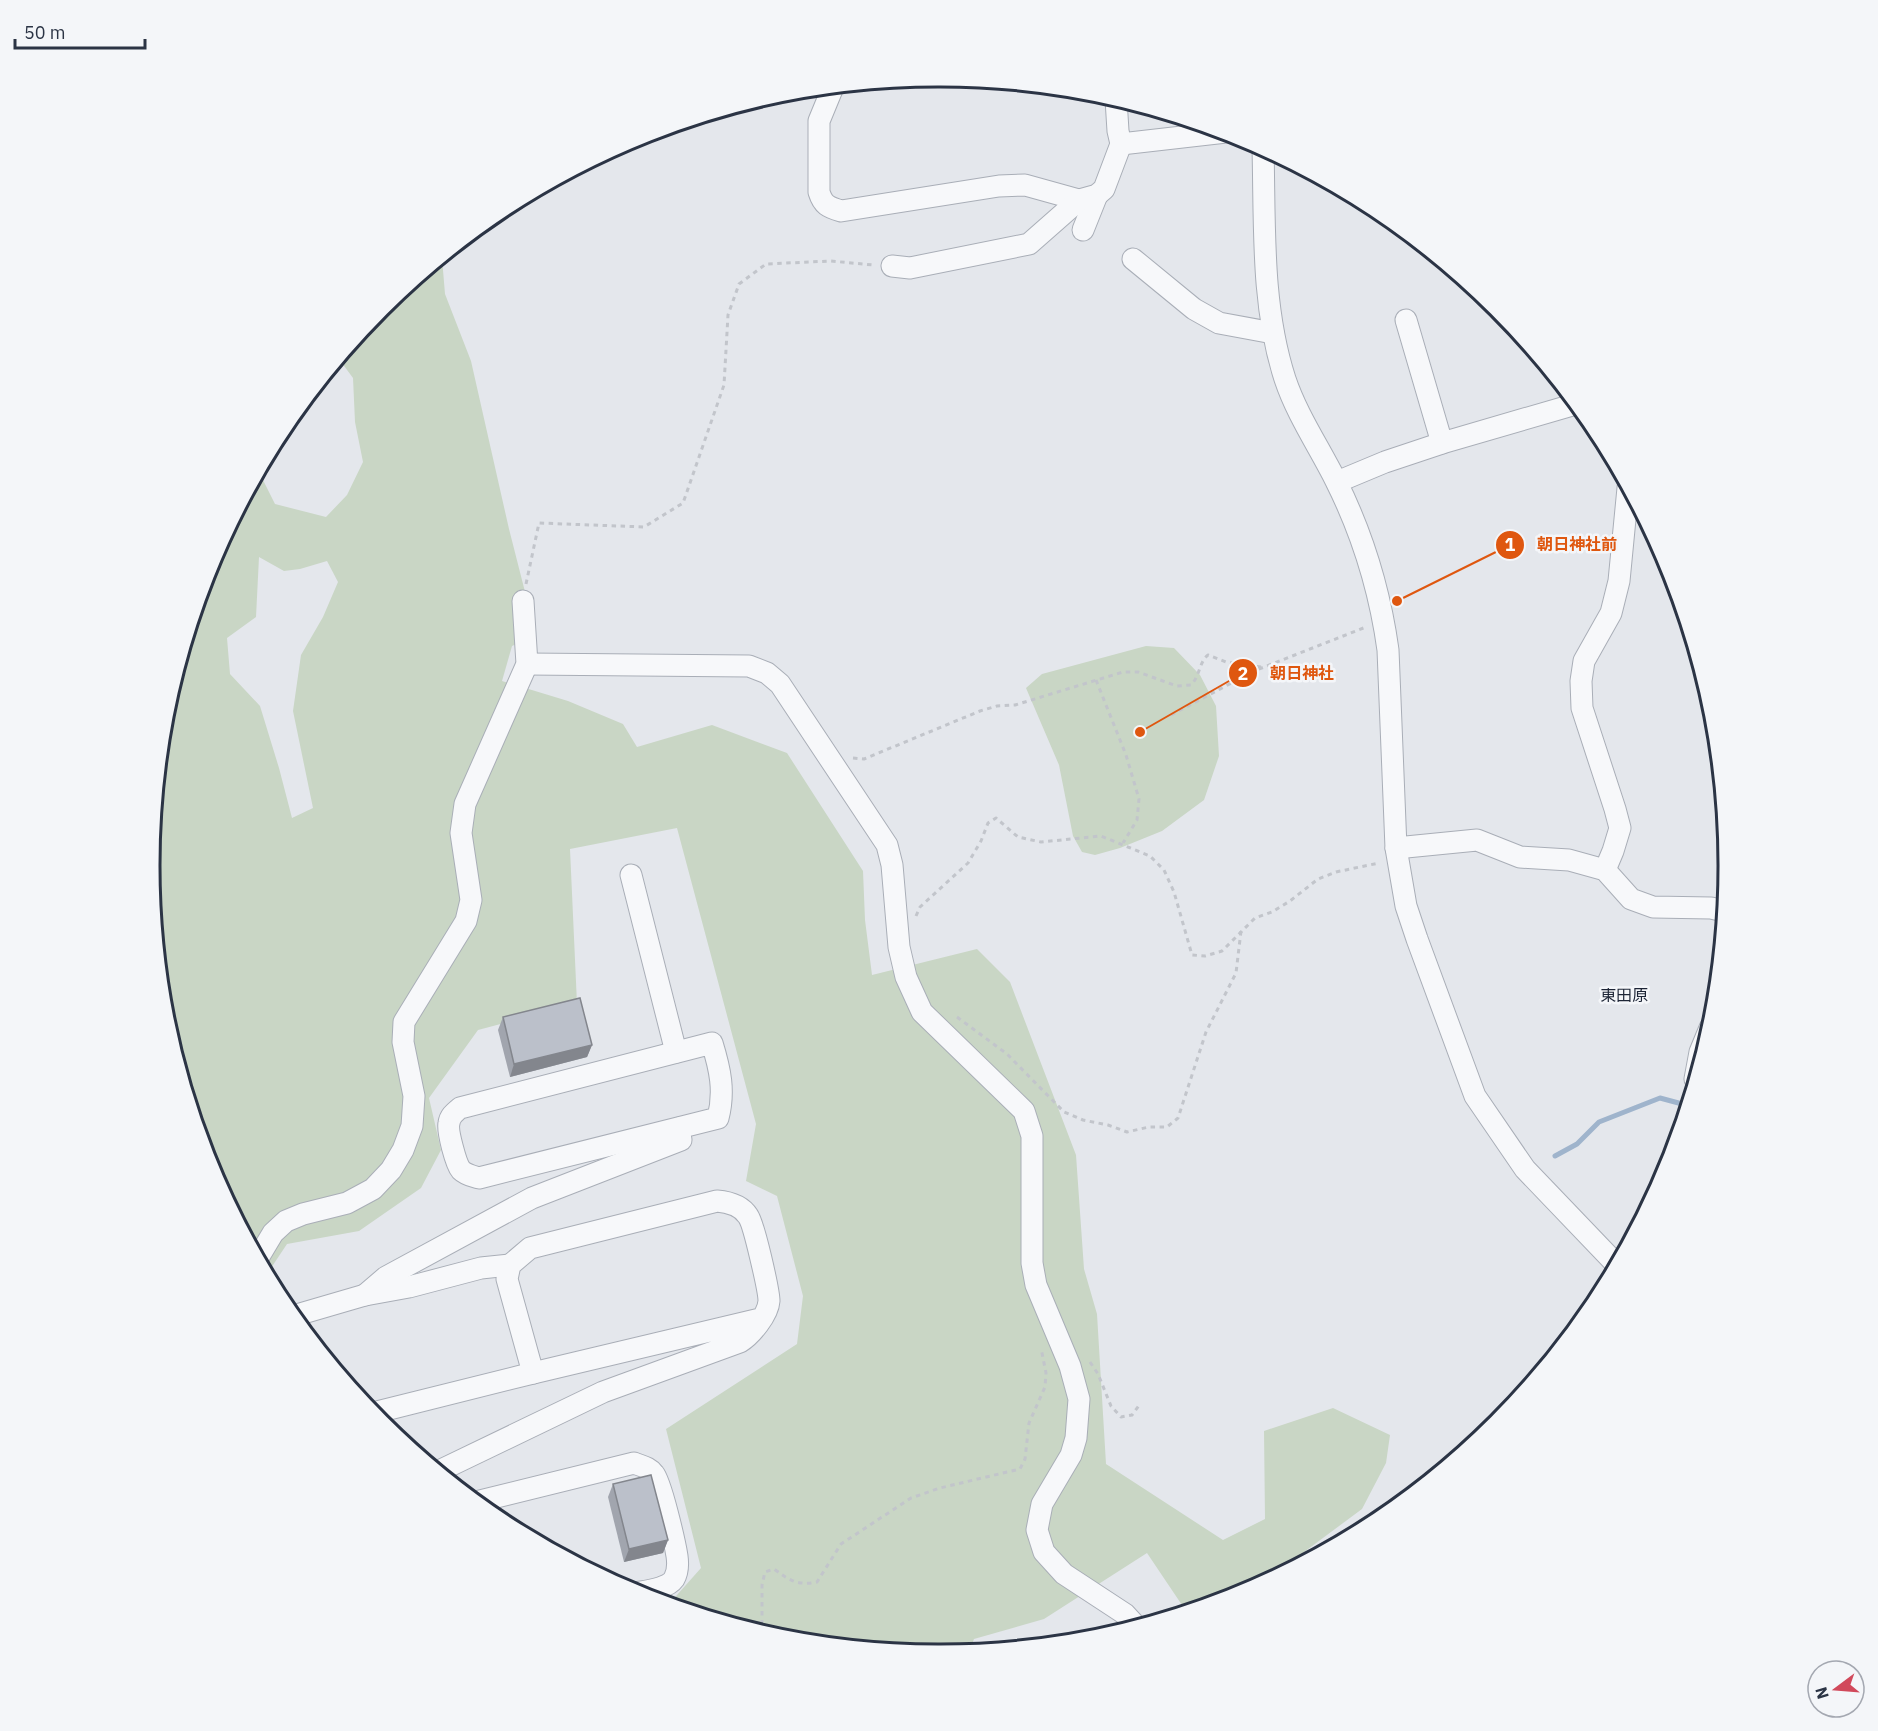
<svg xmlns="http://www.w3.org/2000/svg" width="1878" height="1731" viewBox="0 0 1878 1731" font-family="'IBM Plex Sans','Noto Sans JP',sans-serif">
<rect width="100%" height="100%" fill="#e4e7ec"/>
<!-- green -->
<g fill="#c9d6c5" fill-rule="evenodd">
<path d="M442,258L445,294L471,361L509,529L536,635L512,646L502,681L568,701L623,724L637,747L712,725L787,753L863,871L865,920L872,975L977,949L1010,982L1076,1155L1084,1269L1097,1314L1106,1464L1223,1540L1265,1519L1264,1431L1333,1408L1390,1435L1386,1463L1362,1509L1300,1555L1302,1562L1241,1595L1186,1611L1147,1553L1044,1619L974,1639L969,1652L939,1654L785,1639L669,1604L701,1568L666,1429L797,1344L803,1296L777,1196L746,1181L756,1124L677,828L570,849L577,1004L478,1030L429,1098L441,1150L421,1188L359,1231L287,1244L267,1274L210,1167L165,1019L150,865L165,711L210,563L259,472L275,504L326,517L347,495L363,462L355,422L353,378L339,359L381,307ZM259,557L284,571L300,569L327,561L338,582L323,617L301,655L293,711L313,808L292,818L279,768L260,706L230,674L227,638L256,617Z"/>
<path d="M1146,646L1174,648L1200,675L1216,706L1219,756L1204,800L1162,831L1120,848L1095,855L1082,852L1073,836L1059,765L1026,688L1042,674Z"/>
</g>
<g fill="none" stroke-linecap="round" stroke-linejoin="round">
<!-- stream -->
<path stroke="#9fb4cc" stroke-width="5" d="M1555,1156L1577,1144L1599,1122L1660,1098L1686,1105"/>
<!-- minor casing -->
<g stroke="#a9aeb7" stroke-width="23">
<g id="minor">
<path d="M833,87L819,121V192C823,205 828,207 841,211L999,186L1025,185L1079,200"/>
<path d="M1121,144L1226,132"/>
<path d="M1263,148C1265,225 1261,305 1285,379C1297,415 1319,447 1336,481C1362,533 1380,592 1388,650L1396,848L1406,906L1417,939L1475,1096L1525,1169L1616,1264"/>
<path d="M1083,230L1097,195"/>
<path d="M1133,259L1194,309L1219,323L1273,333"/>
<path d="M892,266L910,268L1029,244L1079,200L1097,195L1104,189L1121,144L1118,131L1116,99"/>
<path d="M1406,320L1442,443"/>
<path d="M1337,482L1385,462L1442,443L1576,404"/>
<path d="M527,664L749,666L767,673L780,684L887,845L892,865L899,947L906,977L922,1012L1024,1111L1032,1136V1263L1036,1285L1070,1366L1079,1399L1076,1438L1071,1455L1042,1504L1037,1530L1044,1552L1064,1574L1125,1614L1136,1626"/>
<path d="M1396,848L1477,840L1520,857L1569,860L1605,870L1631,899L1653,907L1711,908L1724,911"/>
<path d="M1605,870L1613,851L1620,828L1615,809L1582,708L1581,681L1584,661L1611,613L1619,581L1628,488"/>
<path d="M631,875L676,1052"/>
<path d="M712,1043C720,1069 725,1091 718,1118L479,1178C472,1176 466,1175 461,1170C456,1164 447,1131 449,1123C450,1116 454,1113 460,1108Z"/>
<path d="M1695,1079L1700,1052L1710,1028"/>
<path d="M258,1258L273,1233L286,1221L303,1214L347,1203L373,1189L391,1170L403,1150L412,1126L414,1096L403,1042L404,1022L466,921L471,900L461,833L465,804L527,664L523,601"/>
<path d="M365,1295L386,1277L532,1198L681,1140L679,1128"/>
<path d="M293,1316L365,1295L409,1287L481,1268L510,1265"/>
<path d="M373,1413L533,1373"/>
<path d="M439,1471L603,1392L740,1342C751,1335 768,1315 769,1301C769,1291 754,1224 748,1216C741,1205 729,1202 717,1201L530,1248L510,1265L507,1279L533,1373L760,1319"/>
<path d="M476,1502L634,1463C641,1466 649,1467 654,1474C661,1482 675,1543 677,1556C678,1563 678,1572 674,1579C667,1589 646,1591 635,1593"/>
</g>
</g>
<!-- path -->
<g stroke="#c2c5cb" stroke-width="3" stroke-dasharray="4.5 4.5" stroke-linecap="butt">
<path d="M526,584L539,523L644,527L683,503L724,385L728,315L739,284L766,264L831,261L873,265"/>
<path d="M1096,680L1126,755L1139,799L1137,820L1123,843"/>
<path d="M1171,715L1254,671L1366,627"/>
<path d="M853,758L864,759L980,711L997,706L1015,705L1123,672H1138L1177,686L1191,685C1200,676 1199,662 1208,655L1226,662L1261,667"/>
<path d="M916,916L920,907L968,863L981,841L988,823L996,818L1018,837L1041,842L1101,836L1150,856L1164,870L1174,892L1192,955L1205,956L1222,951L1255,918L1272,912L1290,901L1318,879L1336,872L1379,863"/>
<path d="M957,1017L1007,1054L1064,1112L1083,1120L1108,1125L1127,1132L1149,1127H1167L1178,1118L1206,1032L1236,973L1241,931"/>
<path d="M1090,1362L1098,1374L1111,1406L1121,1417L1132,1415L1140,1404"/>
<path d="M757,1631L762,1627V1585L765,1572L774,1569C789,1580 797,1586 817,1582L841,1544L911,1498L940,1488L1020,1469L1025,1459L1029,1423L1045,1387L1046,1373L1041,1348"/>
</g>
<!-- minor -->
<use href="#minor" stroke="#f7f8fa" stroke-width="21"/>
</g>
<!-- wall -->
<g fill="#a1a5ae">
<path d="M503,1017L592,1045L587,1057L510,1077L498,1030Z"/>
<path d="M613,1484L668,1540L663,1553L624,1562L608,1497Z"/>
</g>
<!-- shaded-wall -->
<g fill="#83868d">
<path d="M592,1045L587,1057L510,1077L514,1064Z"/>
<path d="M668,1540L663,1553L624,1562L629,1549Z"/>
</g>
<!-- building -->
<g fill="#bbc0ca" stroke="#83868d" stroke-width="1.5">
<path d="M580,998L592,1045L514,1064L503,1017Z"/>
<path d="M651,1475L668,1540L629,1549L613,1484Z"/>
</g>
<g text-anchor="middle" stroke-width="5" stroke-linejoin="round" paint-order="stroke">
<!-- neighbourhood labels -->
<g font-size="16" fill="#1d2536" stroke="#f4f6f9">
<text x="1624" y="1001">東田原</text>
</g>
</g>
<!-- crop -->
<path d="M0 0H1878V1731H0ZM938 87H940A778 778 0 0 1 1718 865V866A778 778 0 0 1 940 1644H938A778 778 0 0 1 160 866V865A778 778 0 0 1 938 87Z" fill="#f4f6f9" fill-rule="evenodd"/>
<path fill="none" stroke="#2b3445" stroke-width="3" d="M938 87H940A778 778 0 0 1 1718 865V866A778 778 0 0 1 940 1644H938A778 778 0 0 1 160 866V865A778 778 0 0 1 938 87Z"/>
<!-- callouts -->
<path fill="none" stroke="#df570f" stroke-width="2" d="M1397 601L1510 545M1140 732L1243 673"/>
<g fill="#df570f" stroke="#f4f6f9" stroke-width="2">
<circle cx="1397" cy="601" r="6"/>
<circle cx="1140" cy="732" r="6"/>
<circle cx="1510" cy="545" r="15"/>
<circle cx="1243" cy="673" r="15"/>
</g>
<g font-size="18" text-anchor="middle" font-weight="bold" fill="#fff">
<text x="1510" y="551">1</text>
<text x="1243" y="680">2</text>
</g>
<g font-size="16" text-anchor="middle" font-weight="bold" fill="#df570f" stroke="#f4f6f9" stroke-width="5" stroke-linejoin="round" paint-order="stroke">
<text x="1577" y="550">朝日神社前</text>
<text x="1302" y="679">朝日神社</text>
</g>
<!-- north arrow -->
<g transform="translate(1836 1689) rotate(254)"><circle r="28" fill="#f4f6f9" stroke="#a4a8b1" stroke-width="1.5"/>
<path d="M0-4.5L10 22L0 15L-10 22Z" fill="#d1495b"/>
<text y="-9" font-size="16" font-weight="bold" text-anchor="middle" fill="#2b3445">N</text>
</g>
<!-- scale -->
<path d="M15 39v9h130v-9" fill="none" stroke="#2b3445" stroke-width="3"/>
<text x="24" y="39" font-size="18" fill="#2b3445" stroke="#f4f6f9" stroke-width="4.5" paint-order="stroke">50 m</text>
</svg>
